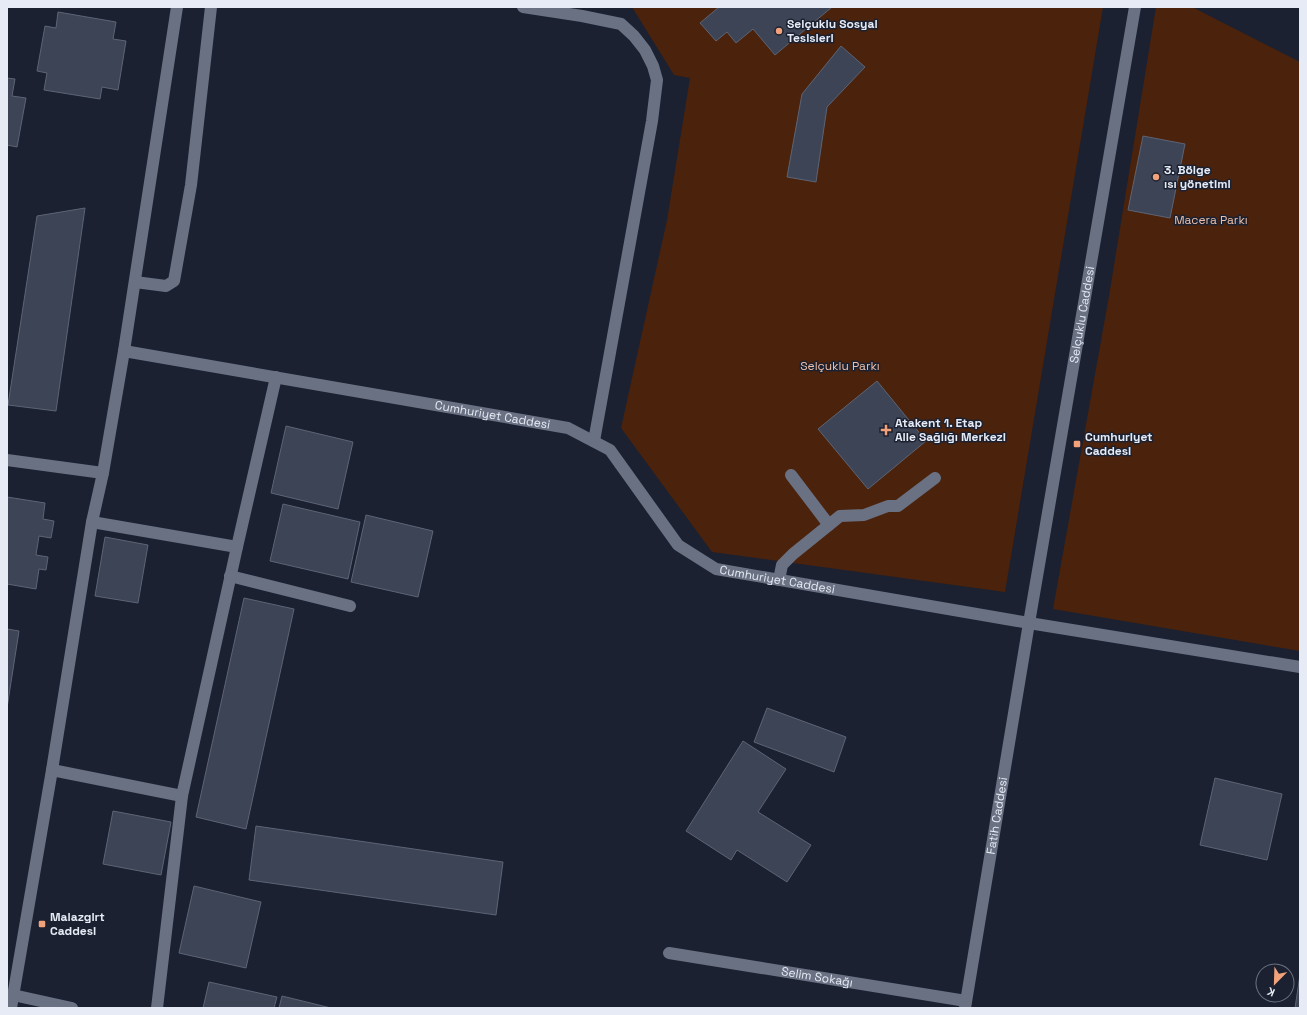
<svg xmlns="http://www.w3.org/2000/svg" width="1307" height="1015" viewBox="0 0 1307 1015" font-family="'Space Grotesk',sans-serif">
<rect width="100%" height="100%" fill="#1b2130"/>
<!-- green -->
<g fill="#4b220c">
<path d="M632,7H1103L1005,592L712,552L621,428L667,220L690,78L674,75Z"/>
<path d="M1156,7H1192L1300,62V651L1053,609L1109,296Z"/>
</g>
<!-- building -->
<g fill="#3d4455" stroke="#5c6475">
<path d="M719,7H832L775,55L753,29L736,43L727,32L716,41L700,23Z"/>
<path d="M58,12L116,22L113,39L126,41L118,90L102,87L100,99L44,90L47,73L37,71L45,26L56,28Z"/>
<path d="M841,46L865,67L827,107L816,182L787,177L802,94Z"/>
<path d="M7,78L15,79L12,96L26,98L17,147L7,145Z"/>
<path d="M1143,136L1185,144L1170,218L1128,210Z"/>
<path d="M85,208L56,411L8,405L37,216Z"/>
<path d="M877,381L926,441L868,489L818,429Z"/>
<path d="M286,426L353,442L338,509L271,493Z"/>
<path d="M7,497L45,503L43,519L54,521L51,538L39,536L36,555L48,557L46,570L39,569L36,589L7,584Z"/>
<path d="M283,504L360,522L348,579L270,561Z"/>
<path d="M366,515L433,531L418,597L351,582Z"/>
<path d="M105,537L148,545L138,603L95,596Z"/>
<path d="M244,598L294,609L246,829L196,817Z"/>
<path d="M7,629L19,631L7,708Z"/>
<path d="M767,708L846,737L834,772L754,742Z"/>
<path d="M743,741L786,769L758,812L811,845L787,882L737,850L731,860L686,831Z"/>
<path d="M1215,778L1282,794L1267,860L1200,845Z"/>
<path d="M113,811L171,822L161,875L103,864Z"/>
<path d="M256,826L503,862L496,915L249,880Z"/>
<path d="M194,886L261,902L246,968L179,953Z"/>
<path d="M1300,975V1008H1295Z"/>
<path d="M209,982L277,997L274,1008H203Z"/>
<path d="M282,996L331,1008H279Z"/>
</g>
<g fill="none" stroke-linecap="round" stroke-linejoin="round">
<!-- minor -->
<g stroke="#697183" stroke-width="12">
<path d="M523,7L582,16L621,24L634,36L645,50L653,66L657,80L652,121L594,441"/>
<path d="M135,282L166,286L174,281L191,185L211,7"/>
<path id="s1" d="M124,351L568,428L610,450L678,545L716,569L1029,623L1300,667"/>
<path d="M7,460L103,473"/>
<path d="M791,475L829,525"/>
<path d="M92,522L237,547"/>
<path d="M230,576L350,606"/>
<path d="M779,580L782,565L793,554L840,516L864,515L888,506H898L935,478"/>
<path d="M52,770L182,796"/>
<path id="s2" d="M669,953L966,1001"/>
<path d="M13,995L72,1008"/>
<path d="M11,1008L52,770L92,522L103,473L124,351L177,7"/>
<path d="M157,1008L182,796L237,547L276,377"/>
<path id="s3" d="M965,1008L1029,623L1135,7"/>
</g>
</g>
<!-- markers -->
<g fill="#f1a27b" stroke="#1b2130" stroke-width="1.5">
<circle cx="779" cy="31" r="4"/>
<circle cx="1156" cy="177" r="4"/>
<path d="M884 424h4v4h4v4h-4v4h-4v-4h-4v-4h4z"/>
<rect x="1073" y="440" width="8" height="8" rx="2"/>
<rect x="38" y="920" width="8" height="8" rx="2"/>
</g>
<g text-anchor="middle" stroke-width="3" stroke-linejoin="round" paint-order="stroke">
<!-- poi labels -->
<g font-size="12" font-weight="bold" fill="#e6ebf5" stroke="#1b2130" text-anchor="start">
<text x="787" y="28">Selçuklu Sosyal<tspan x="787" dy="14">Tesisleri</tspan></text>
<text x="1164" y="174">3. Bölge<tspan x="1164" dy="14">ısı yönetimi</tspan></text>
<text x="895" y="427">Atakent 1. Etap<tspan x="895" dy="14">Aile Sağlığı Merkezi</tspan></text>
<text x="1085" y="441">Cumhuriyet<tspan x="1085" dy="14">Caddesi</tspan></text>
<text x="50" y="921">Malazgirt<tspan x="50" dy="14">Caddesi</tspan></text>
</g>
<!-- park labels -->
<g font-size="12" fill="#efc0a9" stroke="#1b2130">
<text x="1211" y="224">Macera Parkı</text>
<text x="840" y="370">Selçuklu Parkı</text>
</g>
<!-- street labels -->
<g font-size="12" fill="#e6ebf5" stroke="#1b2130">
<text dy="4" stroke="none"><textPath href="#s3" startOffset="703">Selçuklu Caddesi</textPath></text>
<text dy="4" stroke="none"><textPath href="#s1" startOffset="374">Cumhuriyet Caddesi</textPath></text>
<text dy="4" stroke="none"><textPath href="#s1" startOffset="722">Cumhuriyet Caddesi</textPath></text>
<text dy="4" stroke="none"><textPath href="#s3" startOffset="195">Fatih Caddesi</textPath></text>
<text dy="4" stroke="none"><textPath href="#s2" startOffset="150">Selim Sokağı</textPath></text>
</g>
</g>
<!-- border -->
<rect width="1307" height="1015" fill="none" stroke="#e6ebf5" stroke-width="16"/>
<!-- north arrow -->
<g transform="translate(1275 983) rotate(203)"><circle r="19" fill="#1b2130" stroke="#6c727f"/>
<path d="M0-3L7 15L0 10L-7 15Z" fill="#f1a27b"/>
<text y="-6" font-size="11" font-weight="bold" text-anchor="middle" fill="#e6ebf5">K</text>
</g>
</svg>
